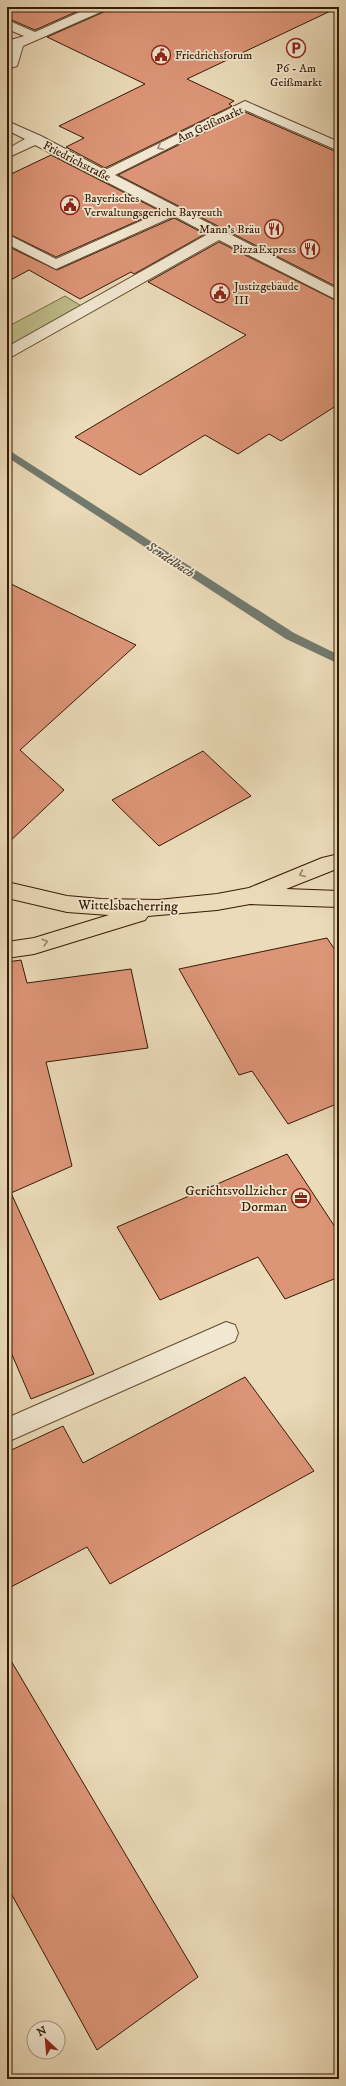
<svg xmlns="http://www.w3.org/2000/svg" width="346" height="2086" viewBox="0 0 346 2086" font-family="'IM FELL DW Pica',serif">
<rect width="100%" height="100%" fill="#ebdbb9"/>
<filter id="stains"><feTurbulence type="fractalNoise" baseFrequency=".005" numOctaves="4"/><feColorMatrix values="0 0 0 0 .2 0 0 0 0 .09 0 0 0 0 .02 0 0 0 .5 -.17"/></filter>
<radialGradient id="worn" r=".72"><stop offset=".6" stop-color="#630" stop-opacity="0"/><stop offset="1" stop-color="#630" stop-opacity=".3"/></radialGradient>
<!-- green -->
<path fill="#bebe8b" stroke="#7a6c48" d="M65,296L83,307L7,348V327Z"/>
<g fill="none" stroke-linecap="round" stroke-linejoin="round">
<!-- stream -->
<path fill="#727a6e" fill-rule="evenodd" d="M7,449L294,633L339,655V664L286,639L7,457Z"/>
</g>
<!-- building -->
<g fill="#dd9578" stroke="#371a04">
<path d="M7,7H87L35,30L7,18Z"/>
<path d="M108,7H339L187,79L234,101L229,104L232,106L105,168L66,147L84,138L59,126L145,84L47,37L106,11Z"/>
<path d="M245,112L339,153V288L118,175Z"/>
<path d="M51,155L160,211L56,257L7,233V176Z"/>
<path d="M174,218L205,234L134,274L131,272L80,299L29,270L7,282V246L57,270Z"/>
<path d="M219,242L339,302V404L281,441L269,434L238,454L205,435L140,475L75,437L246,335L148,282Z"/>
<path d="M7,582L136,645L20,750L64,790L7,844Z"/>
<path d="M203,751L251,796L159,846L112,800Z"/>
<path d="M327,938L339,956V1103L288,1124L252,1071L239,1075L179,969Z"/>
<path d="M21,960L27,983L131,969L148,1048L46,1062L72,1166L11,1193L94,1374L31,1399L7,1343V962Z"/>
<path d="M287,1154L339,1233V1277L285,1299L258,1257L160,1300L117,1227Z"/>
<path d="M245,1377L314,1471L110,1584L87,1547L7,1589V1452L63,1426L83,1463Z"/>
<path d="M7,1654L198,1977L97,2050L7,1886Z"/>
</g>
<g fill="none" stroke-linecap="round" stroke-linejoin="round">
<!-- minor casing -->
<g stroke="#644a31" stroke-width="2">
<g id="minor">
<path d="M91,7H107L105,10L23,46L17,66L7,69L9,49H7V41L24,36L7,29V20L35,32Z"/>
<path d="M245,101L339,142V151L245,110L115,175L339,290V301L219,240L13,356L7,358V347L208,234L174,216L56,269L7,244V234L56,259L163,211L35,145L7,158V149L25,139L7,130V121L41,136L105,170Z"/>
<path d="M226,1322L235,1325L238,1333L235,1341L7,1442V1418Z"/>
</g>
</g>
<!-- major casing -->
<g stroke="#371a04" stroke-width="2">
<path id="major" d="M339,854V868L286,889L339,891V907L250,904L217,910L148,916L145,920L34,954L7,958V942L34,938L109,915L67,912L7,898V882L67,896L101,899L158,900L217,894L249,888L322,858Z"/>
</g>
<!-- minor -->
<use href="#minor" fill="#f2e8d2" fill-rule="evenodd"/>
<!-- major -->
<use href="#major" fill="#ebdbb9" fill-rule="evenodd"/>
</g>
<!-- one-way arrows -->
<defs><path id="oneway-chevron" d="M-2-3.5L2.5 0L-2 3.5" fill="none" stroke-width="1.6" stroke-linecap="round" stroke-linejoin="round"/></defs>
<use stroke="#9e8b75" href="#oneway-chevron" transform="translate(160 147) rotate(154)"/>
<g stroke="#9a8468">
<use href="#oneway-chevron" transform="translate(302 874) rotate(157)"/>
<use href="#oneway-chevron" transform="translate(45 942) rotate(-17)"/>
</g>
<!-- icons -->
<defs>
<g id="parking-ring" transform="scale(1)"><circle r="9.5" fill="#f2e8d2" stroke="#8f2418" stroke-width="1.5"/><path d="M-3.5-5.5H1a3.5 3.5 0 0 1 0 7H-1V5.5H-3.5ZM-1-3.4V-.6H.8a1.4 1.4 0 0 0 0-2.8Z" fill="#8f2418"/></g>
<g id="civic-ring" transform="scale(1)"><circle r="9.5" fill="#f2e8d2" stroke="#8f2418" stroke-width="1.5"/><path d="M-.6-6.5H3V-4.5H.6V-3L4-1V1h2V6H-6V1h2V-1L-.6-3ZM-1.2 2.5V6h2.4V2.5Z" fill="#8f2418"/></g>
<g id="restaurant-ring" transform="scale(1)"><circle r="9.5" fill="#f2e8d2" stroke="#8f2418" stroke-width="1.5"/><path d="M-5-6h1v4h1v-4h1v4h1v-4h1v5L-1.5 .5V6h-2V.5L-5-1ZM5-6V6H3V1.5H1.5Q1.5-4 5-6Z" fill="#8f2418"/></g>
<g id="office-ring" transform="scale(1)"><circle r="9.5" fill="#f2e8d2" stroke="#8f2418" stroke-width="1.5"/><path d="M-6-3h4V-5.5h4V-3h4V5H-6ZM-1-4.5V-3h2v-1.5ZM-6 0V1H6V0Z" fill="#8f2418"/></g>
</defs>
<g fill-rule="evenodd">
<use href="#parking-ring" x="296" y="48"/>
<use href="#civic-ring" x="161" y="55"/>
<use href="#civic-ring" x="70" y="205"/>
<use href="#restaurant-ring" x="274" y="229"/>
<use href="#restaurant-ring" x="310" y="249"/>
<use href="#civic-ring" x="220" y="293"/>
<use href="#office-ring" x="301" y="1198"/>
</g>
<g text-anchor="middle" stroke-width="3.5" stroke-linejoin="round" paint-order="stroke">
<!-- far-poi labels -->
<g font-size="12" fill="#371a04" stroke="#f2e8d2" text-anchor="start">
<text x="175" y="59">Friedrichsforum</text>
<text x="296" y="72" text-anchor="middle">P6 - Am<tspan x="296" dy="14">Geißmarkt</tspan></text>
<text x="84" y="202">Bayerisches<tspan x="84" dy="14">Verwaltungsgericht Bayreuth</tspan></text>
<text x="260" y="233" text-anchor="end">Mann's Bräu</text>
<text x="296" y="253" text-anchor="end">PizzaExpress</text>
<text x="234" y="290">Justizgebäude<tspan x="234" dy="14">III</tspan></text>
</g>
<!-- far-street labels -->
<g font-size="12" fill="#371a04" stroke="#f2e8d2">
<text transform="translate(210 124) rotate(-25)" y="4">Am Geißmarkt</text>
<text transform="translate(77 161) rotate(27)" y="4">Friedrichstraße</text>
</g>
<!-- far-water labels -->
<g font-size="13" font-style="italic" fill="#544a39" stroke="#f2e8d2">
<text transform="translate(171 559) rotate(33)" y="5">Sendelbach</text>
</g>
<!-- street labels -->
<g font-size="14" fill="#371a04" stroke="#f2e8d2">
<text transform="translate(128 905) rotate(1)" y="5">Wittelsbacherring</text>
</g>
<!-- poi labels -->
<g font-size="14" fill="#371a04" stroke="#f2e8d2" text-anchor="end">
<text x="287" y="1195">Gerichtsvollzieher<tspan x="287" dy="16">Dorman</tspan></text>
</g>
</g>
<!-- margin -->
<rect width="346" height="2086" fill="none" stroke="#ebdbb9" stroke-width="24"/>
<rect x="8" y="8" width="330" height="2070" fill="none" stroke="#371a04" stroke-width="2"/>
<rect x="12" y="12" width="322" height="2062" fill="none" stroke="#371a04"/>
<!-- north arrow -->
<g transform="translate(46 2040) rotate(334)"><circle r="19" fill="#f2e8d2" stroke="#a79680"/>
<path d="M0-3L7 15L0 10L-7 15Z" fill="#8f2418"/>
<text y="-6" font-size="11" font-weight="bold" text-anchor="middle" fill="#371a04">N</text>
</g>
<rect width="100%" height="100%" filter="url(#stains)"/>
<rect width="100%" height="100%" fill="url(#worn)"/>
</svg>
